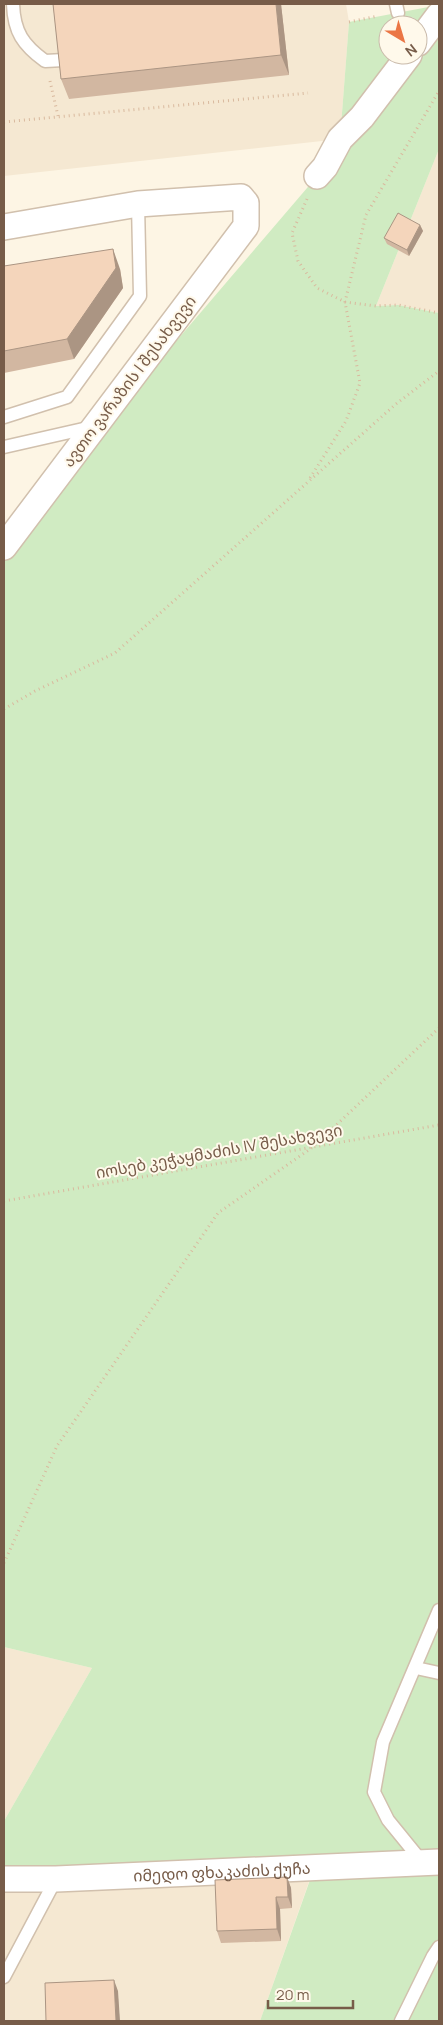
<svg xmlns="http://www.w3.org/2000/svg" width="443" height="2025" viewBox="0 0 443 2025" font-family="Manrope,'Noto Sans Georgian',sans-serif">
<rect width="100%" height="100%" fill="#fdf5e4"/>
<!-- residential -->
<g fill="#f5e8d2">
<path d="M4,4H346L349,22L340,139L4,176Z"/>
<path d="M439,149V313L398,305L376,306Z"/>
<path d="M4,1647L92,1668L4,1821Z"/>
<path d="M311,1876L260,2021H4V1889Z"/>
</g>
<!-- green -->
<path fill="#d0ebc2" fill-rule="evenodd" d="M439,5V149L376,306L398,305L439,313V2021H260L311,1877L4,1889V1821L92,1668L4,1647V553L131,394L325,167L340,139L349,22ZM388,25H418V55H388Z"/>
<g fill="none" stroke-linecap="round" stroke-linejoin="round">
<!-- lane casing -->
<g stroke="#d1c0ad" stroke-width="15">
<g id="lane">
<path d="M13,4C14,32 23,45 45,61L64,60"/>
<path d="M396,4L398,13"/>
<path d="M4,417L67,397L140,296L138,204"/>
<path d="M4,447L92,427"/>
<path d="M416,1668L439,1673"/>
<path d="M423,1863L388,1820L374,1792L383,1742L439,1610"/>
<path d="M4,1977L56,1879"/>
<path d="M401,2021L433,1956L439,1947"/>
</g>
</g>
<!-- street casing -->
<g stroke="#d1c0ad" stroke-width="28">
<g id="street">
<path d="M418,43L439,15"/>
<path d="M317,176L325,167L340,139L362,117L409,55"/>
<path d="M4,227L138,204L241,197L246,203V226L4,547"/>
<path id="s1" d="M4,1879H56L439,1862"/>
</g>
</g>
<!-- path -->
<g stroke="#d9b99e" stroke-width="3" stroke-dasharray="1 4" stroke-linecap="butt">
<path d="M349,22L378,16"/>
<path d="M50,81L58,116"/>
<path d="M4,122L308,93"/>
<path d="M307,199L292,233L298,261L317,288L345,302L376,306L398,305L439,313"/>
<path d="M310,478L346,421L360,383L345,302L366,215L439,91"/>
<path d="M4,709L35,691L115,653L396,404L439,371"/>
<path d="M4,1201L439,1125"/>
<path d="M4,1563L57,1446L218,1213L313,1147L439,1028"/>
</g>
<!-- lane -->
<use href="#lane" stroke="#fff" stroke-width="12"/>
<!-- street -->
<use href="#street" stroke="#fff" stroke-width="25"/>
</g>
<!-- wall -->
<g fill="#d2b7a1">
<path d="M53,4H281L289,75L69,99L61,79Z"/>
<path d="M420,225L423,231L409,256L387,244L384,238Z"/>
<path d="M4,266L120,269L123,288L74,359L4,373Z"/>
<path d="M287,1877L291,1888L292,1908L280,1909L281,1941L221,1943L217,1931Z"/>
</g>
<!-- shaded-wall -->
<g fill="#ab9583">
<path d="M276,4H281L289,75L281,55Z"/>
<path d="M420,225L423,231L409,256L407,250Z"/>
<path d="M113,249L120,269L123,288L74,359L67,339Z"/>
<path d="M287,1877L291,1888L292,1908L288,1897Z"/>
<path d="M276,1897L280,1909L281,1941L277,1929Z"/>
<path d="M114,1980L118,1991L120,2021H116Z"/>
</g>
<!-- building -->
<g fill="#f4d5bb" stroke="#ab9583">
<path d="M53,4H276L281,55L61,79Z"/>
<path d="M398,213L420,225L407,250L384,238Z"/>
<path d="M113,249L116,268L67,339L4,351V266Z"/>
<path d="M287,1877L288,1897H276L277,1929L217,1931L215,1880Z"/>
<path d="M114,1980L116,2021H46L45,1983Z"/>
</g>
<g text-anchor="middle" stroke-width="4" stroke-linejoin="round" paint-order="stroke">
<!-- street labels -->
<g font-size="16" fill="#775c49" stroke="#fff9eb">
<text transform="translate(129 381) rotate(-53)" y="6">ავთო ვარაზის I შესახვევი</text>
<text transform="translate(219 1151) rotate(-10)" y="6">იოსებ კეჭაყმაძის IV შესახვევი</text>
<text dy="6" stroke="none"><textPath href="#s1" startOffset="218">იმედო ფხაკაძის ქუჩა</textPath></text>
</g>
</g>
<!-- border -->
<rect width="443" height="2025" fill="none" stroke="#775c49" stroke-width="10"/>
<!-- north arrow -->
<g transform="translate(403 40) rotate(142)"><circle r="24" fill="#fff9eb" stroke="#c9baaa"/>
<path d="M0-4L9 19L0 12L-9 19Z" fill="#eb7645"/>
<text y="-8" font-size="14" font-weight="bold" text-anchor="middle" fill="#775c49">N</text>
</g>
<!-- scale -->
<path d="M268 2000v8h85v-8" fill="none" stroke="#775c49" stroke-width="2.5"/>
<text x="276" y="2000" font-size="15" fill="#775c49" stroke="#fff9eb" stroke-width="4" paint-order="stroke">20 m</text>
</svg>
